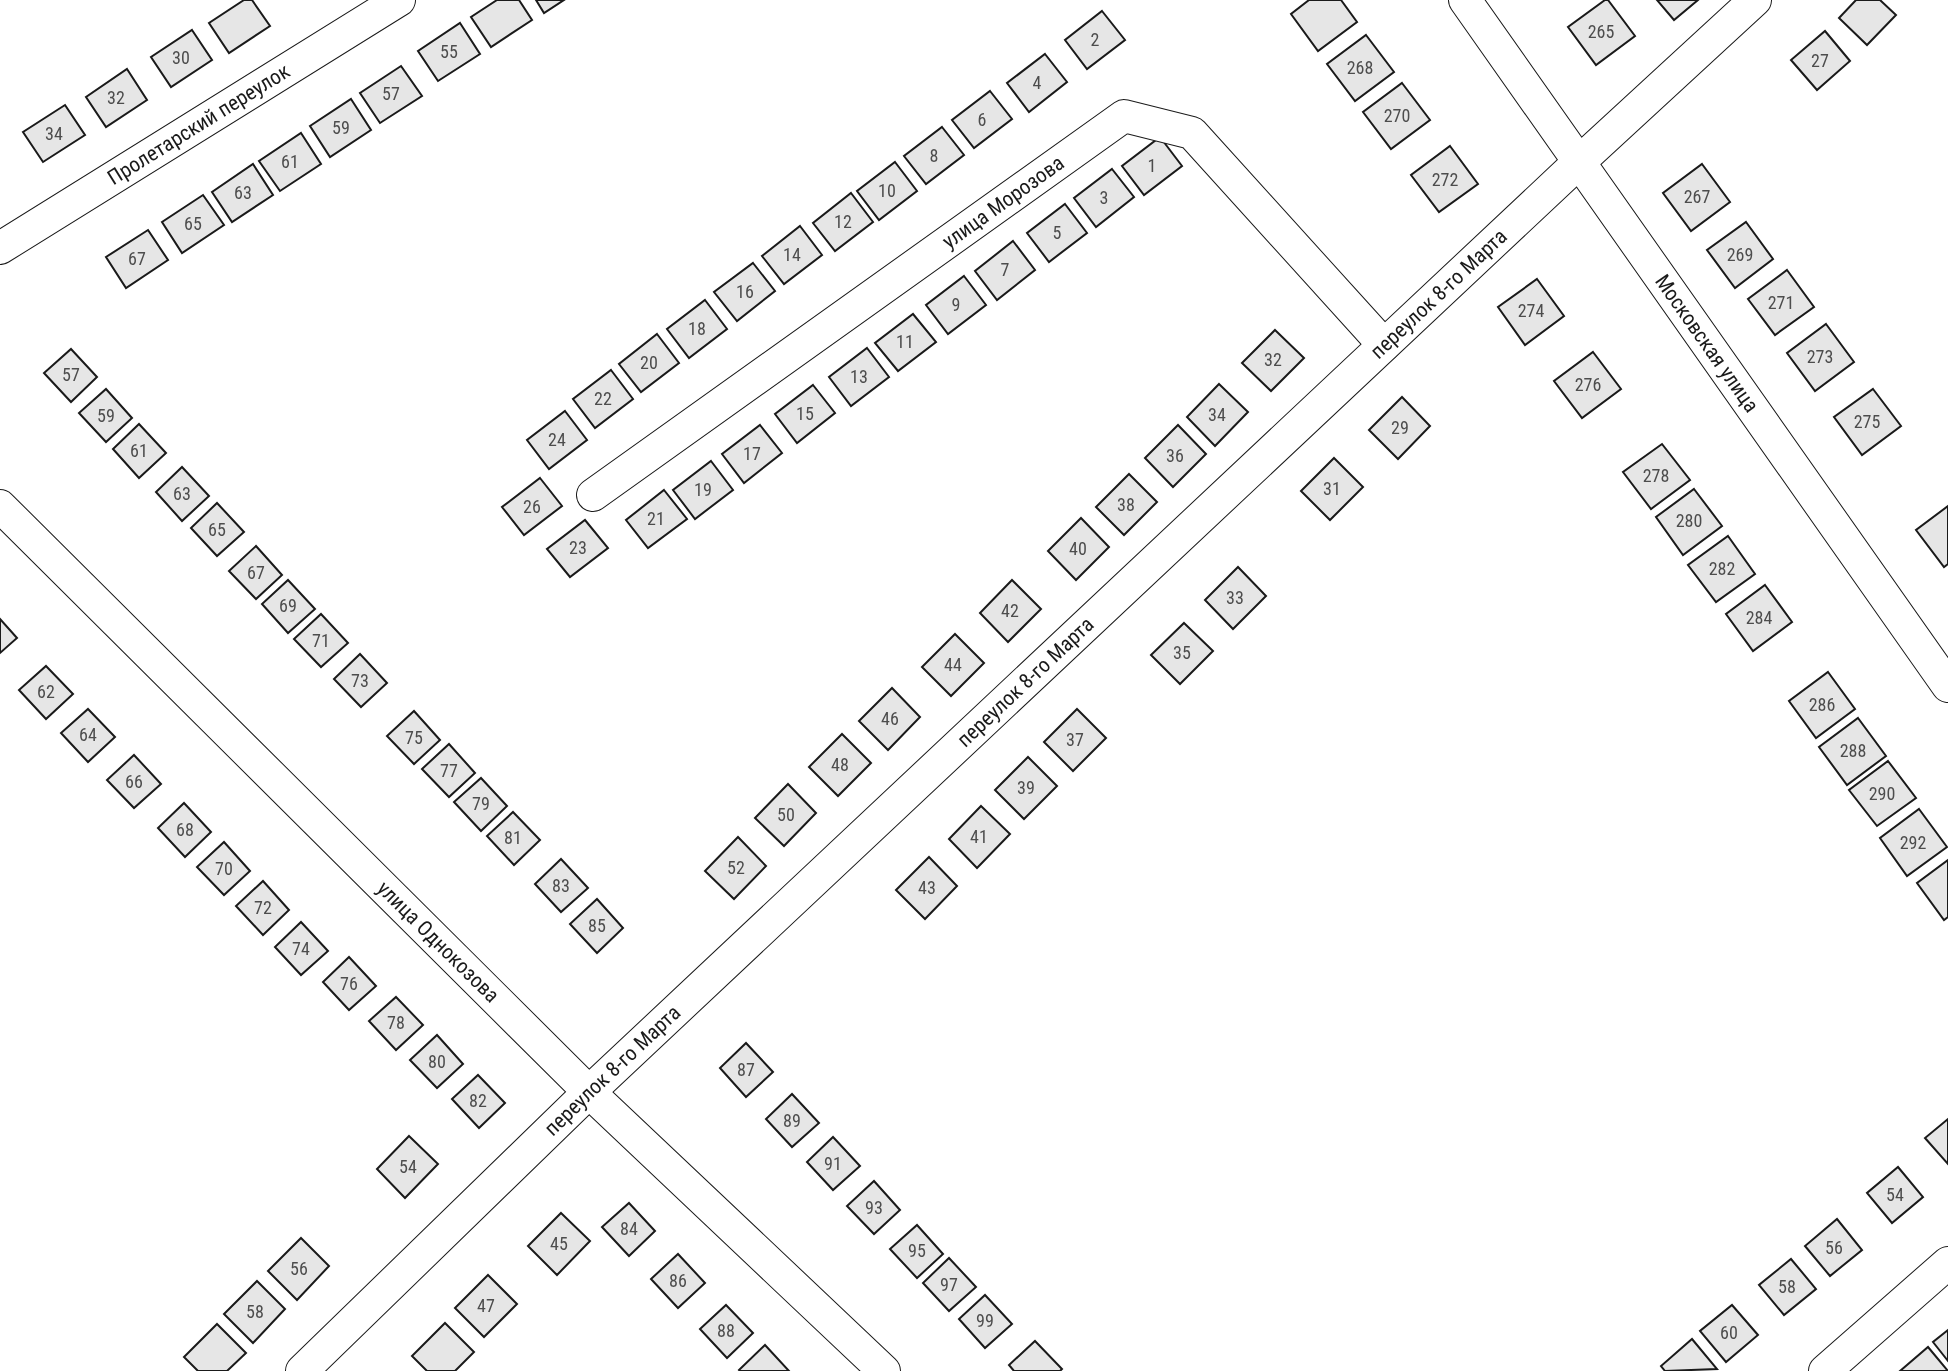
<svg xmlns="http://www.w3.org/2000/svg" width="1948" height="1371" viewBox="0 0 1948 1371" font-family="'Roboto Condensed',sans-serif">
<rect width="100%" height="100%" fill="#fff"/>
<!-- building -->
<g fill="#e6e6e6" stroke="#1a1a1a" stroke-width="2">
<path d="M244,0H252L270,26L229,53L209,23Z"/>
<path d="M497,0H519L532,20L491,47L471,17Z"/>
<path d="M536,0H564L544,13Z"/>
<path d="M1309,0H1341L1357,22L1318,51L1291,14Z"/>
<path d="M1605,0H1608L1635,36L1596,65L1568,27Z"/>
<path d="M1657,0H1698L1674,20Z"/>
<path d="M1856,0H1880L1896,15L1867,45L1839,18Z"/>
<path d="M1102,11L1125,40L1087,69L1065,40Z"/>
<path d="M460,23L480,54L438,81L418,51Z"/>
<path d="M192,30L212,60L171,87L151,57Z"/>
<path d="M1825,31L1850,61L1817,90L1791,60Z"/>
<path d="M1366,35L1394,72L1355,101L1327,64Z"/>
<path d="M1045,54L1067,82L1029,112L1007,83Z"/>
<path d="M401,66L422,96L380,123L360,93Z"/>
<path d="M127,69L147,100L106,127L86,97Z"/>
<path d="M1402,83L1430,120L1391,149L1363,112Z"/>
<path d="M990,91L1012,119L974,148L952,120Z"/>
<path d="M351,99L371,130L330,157L310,126Z"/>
<path d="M65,105L85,135L43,162L23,132Z"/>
<path d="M942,127L964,155L926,184L904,156Z"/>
<path d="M301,133L321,164L280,191L259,161Z"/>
<path d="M1160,137L1182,166L1144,195L1122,166Z"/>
<path d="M1450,146L1478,184L1439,212L1411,175Z"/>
<path d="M895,162L917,191L879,220L857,191Z"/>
<path d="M253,164L273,195L232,222L212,192Z"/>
<path d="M1702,164L1730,202L1691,231L1663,193Z"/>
<path d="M1112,169L1134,197L1096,227L1074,198Z"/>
<path d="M851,193L873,222L835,251L813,223Z"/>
<path d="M203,195L224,225L182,253L162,222Z"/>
<path d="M1065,204L1087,233L1049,262L1027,233Z"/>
<path d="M1746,222L1773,259L1735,288L1707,250Z"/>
<path d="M800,226L822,255L784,284L762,256Z"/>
<path d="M148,230L168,260L126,288L106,257Z"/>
<path d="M1013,241L1035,270L997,300L975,271Z"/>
<path d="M753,263L775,291L737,321L714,292Z"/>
<path d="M1787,270L1814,307L1775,335L1748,299Z"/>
<path d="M964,276L986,305L948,334L926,305Z"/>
<path d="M1537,279L1564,316L1525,345L1498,307Z"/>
<path d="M705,300L727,329L689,358L667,329Z"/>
<path d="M913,314L936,342L898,371L875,343Z"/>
<path d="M1826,324L1854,362L1815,391L1787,353Z"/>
<path d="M1275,330L1304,358L1271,391L1242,363Z"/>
<path d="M657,334L679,363L641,392L619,364Z"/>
<path d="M867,348L889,377L851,406L829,377Z"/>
<path d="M71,349L97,377L71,402L44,373Z"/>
<path d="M1593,352L1621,389L1582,418L1554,381Z"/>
<path d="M611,370L633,399L595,428L573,399Z"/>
<path d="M1219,384L1248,412L1215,446L1187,417Z"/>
<path d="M813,385L835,413L797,443L775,414Z"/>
<path d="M106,389L132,418L106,442L79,413Z"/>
<path d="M1873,389L1901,426L1862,455L1834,417Z"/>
<path d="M1402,397L1430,426L1398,459L1369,430Z"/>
<path d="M565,411L587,440L549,469L527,440Z"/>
<path d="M139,424L166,453L139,478L113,449Z"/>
<path d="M760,425L782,453L744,483L722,454Z"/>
<path d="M1178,425L1206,454L1173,487L1145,458Z"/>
<path d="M1662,444L1690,480L1651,509L1623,472Z"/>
<path d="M1334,458L1363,487L1330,520L1301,491Z"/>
<path d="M711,461L733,490L695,519L673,490Z"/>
<path d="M182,467L209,496L182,521L156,492Z"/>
<path d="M1129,474L1157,502L1124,535L1096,507Z"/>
<path d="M540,478L562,506L524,535L502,507Z"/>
<path d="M1694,489L1722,526L1683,555L1656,517Z"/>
<path d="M664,490L687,519L648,548L626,520Z"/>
<path d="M217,503L244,532L217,556L191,528Z"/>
<path d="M1948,506V564L1944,567L1916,530Z"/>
<path d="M1081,518L1109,547L1076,580L1048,551Z"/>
<path d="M585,520L608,548L570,577L547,549Z"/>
<path d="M1728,536L1755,574L1716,602L1688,565Z"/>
<path d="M256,546L282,575L256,599L229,571Z"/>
<path d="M1238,567L1266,596L1233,629L1205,600Z"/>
<path d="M288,580L315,609L288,633L262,604Z"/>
<path d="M1012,580L1041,609L1008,642L980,613Z"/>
<path d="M1765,585L1792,622L1753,651L1726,614Z"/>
<path d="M321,614L348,643L321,667L294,639Z"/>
<path d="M0,619L17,638L0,653Z"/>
<path d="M1184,623L1213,651L1180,684L1151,655Z"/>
<path d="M955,634L984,663L951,696L922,667Z"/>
<path d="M360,654L387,683L361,707L334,679Z"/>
<path d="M46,666L73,694L46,719L19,690Z"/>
<path d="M1828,672L1855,709L1816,738L1789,701Z"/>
<path d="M892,688L920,717L888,750L859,721Z"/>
<path d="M88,709L115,737L88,762L61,733Z"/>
<path d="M1077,709L1106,738L1073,771L1044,742Z"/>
<path d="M414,711L440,740L414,764L387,736Z"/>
<path d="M1858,718L1886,756L1847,785L1819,747Z"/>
<path d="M842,734L871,763L838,796L809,767Z"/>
<path d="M449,744L475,773L449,797L422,769Z"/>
<path d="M134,755L161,784L134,808L107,780Z"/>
<path d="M1028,757L1057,786L1024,819L995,790Z"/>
<path d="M1888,761L1916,798L1877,826L1849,790Z"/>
<path d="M481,778L507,806L481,831L454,802Z"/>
<path d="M788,784L816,813L784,846L755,818Z"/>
<path d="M184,803L211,832L185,857L158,828Z"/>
<path d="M981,806L1010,834L977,868L949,839Z"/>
<path d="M1919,809L1947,847L1907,876L1880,838Z"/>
<path d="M513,812L540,840L514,865L487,836Z"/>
<path d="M738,837L766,866L734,899L705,871Z"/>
<path d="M224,842L250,871L224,895L197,867Z"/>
<path d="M929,857L957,886L925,919L896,890Z"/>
<path d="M561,859L588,888L561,912L535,884Z"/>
<path d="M1948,860V917L1944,920L1917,883Z"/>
<path d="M263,881L289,910L263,935L236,906Z"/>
<path d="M597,899L623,928L597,953L570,924Z"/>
<path d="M301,922L328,951L301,975L275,947Z"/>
<path d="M349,957L376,986L349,1010L323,982Z"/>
<path d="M396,997L423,1025L396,1050L369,1021Z"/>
<path d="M437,1035L463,1064L437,1088L410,1060Z"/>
<path d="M746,1043L773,1072L746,1097L720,1068Z"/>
<path d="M478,1075L505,1103L479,1128L452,1099Z"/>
<path d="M792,1094L819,1123L792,1147L766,1119Z"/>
<path d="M1948,1119V1164L1925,1138Z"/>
<path d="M409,1136L438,1164L405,1198L377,1169Z"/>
<path d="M833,1137L860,1166L833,1190L807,1162Z"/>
<path d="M1898,1167L1923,1197L1892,1223L1867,1193Z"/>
<path d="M874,1181L900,1210L874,1234L847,1206Z"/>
<path d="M629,1203L655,1231L629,1256L602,1227Z"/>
<path d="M561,1213L590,1241L557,1275L528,1246Z"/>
<path d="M1837,1219L1862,1250L1830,1276L1805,1246Z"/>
<path d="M917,1225L943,1254L917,1278L890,1249Z"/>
<path d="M301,1238L329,1266L297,1300L268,1271Z"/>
<path d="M678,1254L705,1283L678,1308L651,1279Z"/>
<path d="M949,1258L976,1287L949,1311L923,1283Z"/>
<path d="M1791,1259L1816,1289L1784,1315L1759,1285Z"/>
<path d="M488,1275L517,1304L484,1337L455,1308Z"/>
<path d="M257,1281L285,1309L253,1343L224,1314Z"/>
<path d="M985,1295L1012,1324L985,1348L959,1319Z"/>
<path d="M726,1305L753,1333L727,1358L700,1329Z"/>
<path d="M1732,1305L1758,1335L1726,1362L1700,1331Z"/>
<path d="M445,1323L474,1352L455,1371H427L412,1356Z"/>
<path d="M217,1324L246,1353L227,1371H198L184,1357Z"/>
<path d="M1948,1330V1361L1933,1342Z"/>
<path d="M1692,1339L1717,1369L1665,1371L1661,1366Z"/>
<path d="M1035,1341L1062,1369L1060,1371H1014L1009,1365Z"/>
<path d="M765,1345L789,1371H740L739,1370Z"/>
<path d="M1928,1347L1948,1371H1900Z"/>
</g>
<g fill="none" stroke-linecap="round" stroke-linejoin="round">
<!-- minor casing -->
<g stroke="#1a1a1a" stroke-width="34">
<g id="minor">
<path id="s1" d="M1465,0L1948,686"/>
<path id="s2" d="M0,248L399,0"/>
<path id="s3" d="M593,495L1124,116L1192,133L1384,345"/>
<path id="s4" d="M0,506L589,1092L884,1371"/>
<path id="s5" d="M302,1371L589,1092L1578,163L1755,0"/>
<path d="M1825,1371L1948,1263"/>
</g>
</g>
<!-- minor -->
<use href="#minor" stroke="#fff" stroke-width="32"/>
</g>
<g text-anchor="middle" stroke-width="5" stroke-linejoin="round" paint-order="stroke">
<!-- number labels -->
<g font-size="18" fill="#4d4d4d">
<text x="1601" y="38">265</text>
<text x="1095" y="46">2</text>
<text x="449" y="58">55</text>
<text x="181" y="64">30</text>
<text x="1820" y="67">27</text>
<text x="1360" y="74">268</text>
<text x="1037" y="89">4</text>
<text x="391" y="100">57</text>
<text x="116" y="104">32</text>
<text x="1397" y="122">270</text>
<text x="982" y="126">6</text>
<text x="341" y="134">59</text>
<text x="54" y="140">34</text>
<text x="934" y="162">8</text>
<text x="290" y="168">61</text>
<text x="1152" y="172">1</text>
<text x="1445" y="186">272</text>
<text x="887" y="197">10</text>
<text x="243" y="199">63</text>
<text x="1697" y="203">267</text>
<text x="1104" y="204">3</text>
<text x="843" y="228">12</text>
<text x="193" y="230">65</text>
<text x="1057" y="239">5</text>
<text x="792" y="261">14</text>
<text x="1740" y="261">269</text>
<text x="137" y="265">67</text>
<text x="1005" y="276">7</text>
<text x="745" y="298">16</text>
<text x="1781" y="309">271</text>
<text x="956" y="311">9</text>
<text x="1531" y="317">274</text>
<text x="697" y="335">18</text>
<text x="905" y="348">11</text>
<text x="1820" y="363">273</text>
<text x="1273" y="366">32</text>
<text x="649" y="369">20</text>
<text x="71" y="381">57</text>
<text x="859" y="383">13</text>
<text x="1588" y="391">276</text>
<text x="603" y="405">22</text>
<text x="805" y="420">15</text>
<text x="1217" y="421">34</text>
<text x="106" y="422">59</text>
<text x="1867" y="428">275</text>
<text x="1400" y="434">29</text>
<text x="557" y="446">24</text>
<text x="139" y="457">61</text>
<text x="752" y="460">17</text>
<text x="1175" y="462">36</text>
<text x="1656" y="482">278</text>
<text x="1332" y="495">31</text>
<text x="703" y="496">19</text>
<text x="182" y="500">63</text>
<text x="1126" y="511">38</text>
<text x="532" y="513">26</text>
<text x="656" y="525">21</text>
<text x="1689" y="527">280</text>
<text x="217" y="536">65</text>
<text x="578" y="554">23</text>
<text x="1078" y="555">40</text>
<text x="1722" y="575">282</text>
<text x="256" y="579">67</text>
<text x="1235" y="604">33</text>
<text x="288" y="612">69</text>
<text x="1010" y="617">42</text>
<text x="1759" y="624">284</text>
<text x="321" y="647">71</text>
<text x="1182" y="659">35</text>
<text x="953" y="671">44</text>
<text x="360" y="687">73</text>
<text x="46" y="698">62</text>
<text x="1822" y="711">286</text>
<text x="890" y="725">46</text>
<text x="88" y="741">64</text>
<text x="414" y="744">75</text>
<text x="1075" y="746">37</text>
<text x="1853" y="757">288</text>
<text x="840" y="771">48</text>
<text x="449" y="777">77</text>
<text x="134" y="788">66</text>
<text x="1026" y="794">39</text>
<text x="1882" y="800">290</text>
<text x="481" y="810">79</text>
<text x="786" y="821">50</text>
<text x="185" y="836">68</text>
<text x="979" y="843">41</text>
<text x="513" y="844">81</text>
<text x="1913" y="849">292</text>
<text x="736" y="874">52</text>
<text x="224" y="875">70</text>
<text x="561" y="892">83</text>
<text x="927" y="894">43</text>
<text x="263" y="914">72</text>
<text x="597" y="932">85</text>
<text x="301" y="955">74</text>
<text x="349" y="990">76</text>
<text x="396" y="1029">78</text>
<text x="437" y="1068">80</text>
<text x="746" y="1076">87</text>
<text x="478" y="1107">82</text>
<text x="792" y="1127">89</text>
<text x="833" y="1170">91</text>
<text x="408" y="1173">54</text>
<text x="1895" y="1201">54</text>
<text x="874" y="1214">93</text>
<text x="629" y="1235">84</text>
<text x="559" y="1250">45</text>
<text x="1834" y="1254">56</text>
<text x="917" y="1257">95</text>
<text x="299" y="1275">56</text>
<text x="678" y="1287">86</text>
<text x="949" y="1291">97</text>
<text x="1787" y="1293">58</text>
<text x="486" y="1312">47</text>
<text x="255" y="1318">58</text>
<text x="985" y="1327">99</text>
<text x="726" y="1337">88</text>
<text x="1729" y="1339">60</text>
</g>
<!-- street labels -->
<g font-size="21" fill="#1a1a1a" stroke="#fff">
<text dy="7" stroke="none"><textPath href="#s2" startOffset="234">Пролетарский переулок</textPath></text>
<text dy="7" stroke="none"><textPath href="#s3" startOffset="504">улица Морозова</textPath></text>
<text dy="7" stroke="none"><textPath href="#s5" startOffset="1566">переулок 8-го Марта</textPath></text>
<text dy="7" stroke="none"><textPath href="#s1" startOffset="420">Московская улица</textPath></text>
<text dy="7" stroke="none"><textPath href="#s5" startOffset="999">переулок 8-го Марта</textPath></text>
<text dy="7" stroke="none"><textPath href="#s4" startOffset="618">улица Однокозова</textPath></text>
<text dy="7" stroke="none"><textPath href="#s5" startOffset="432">переулок 8-го Марта</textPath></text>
</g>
</g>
</svg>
